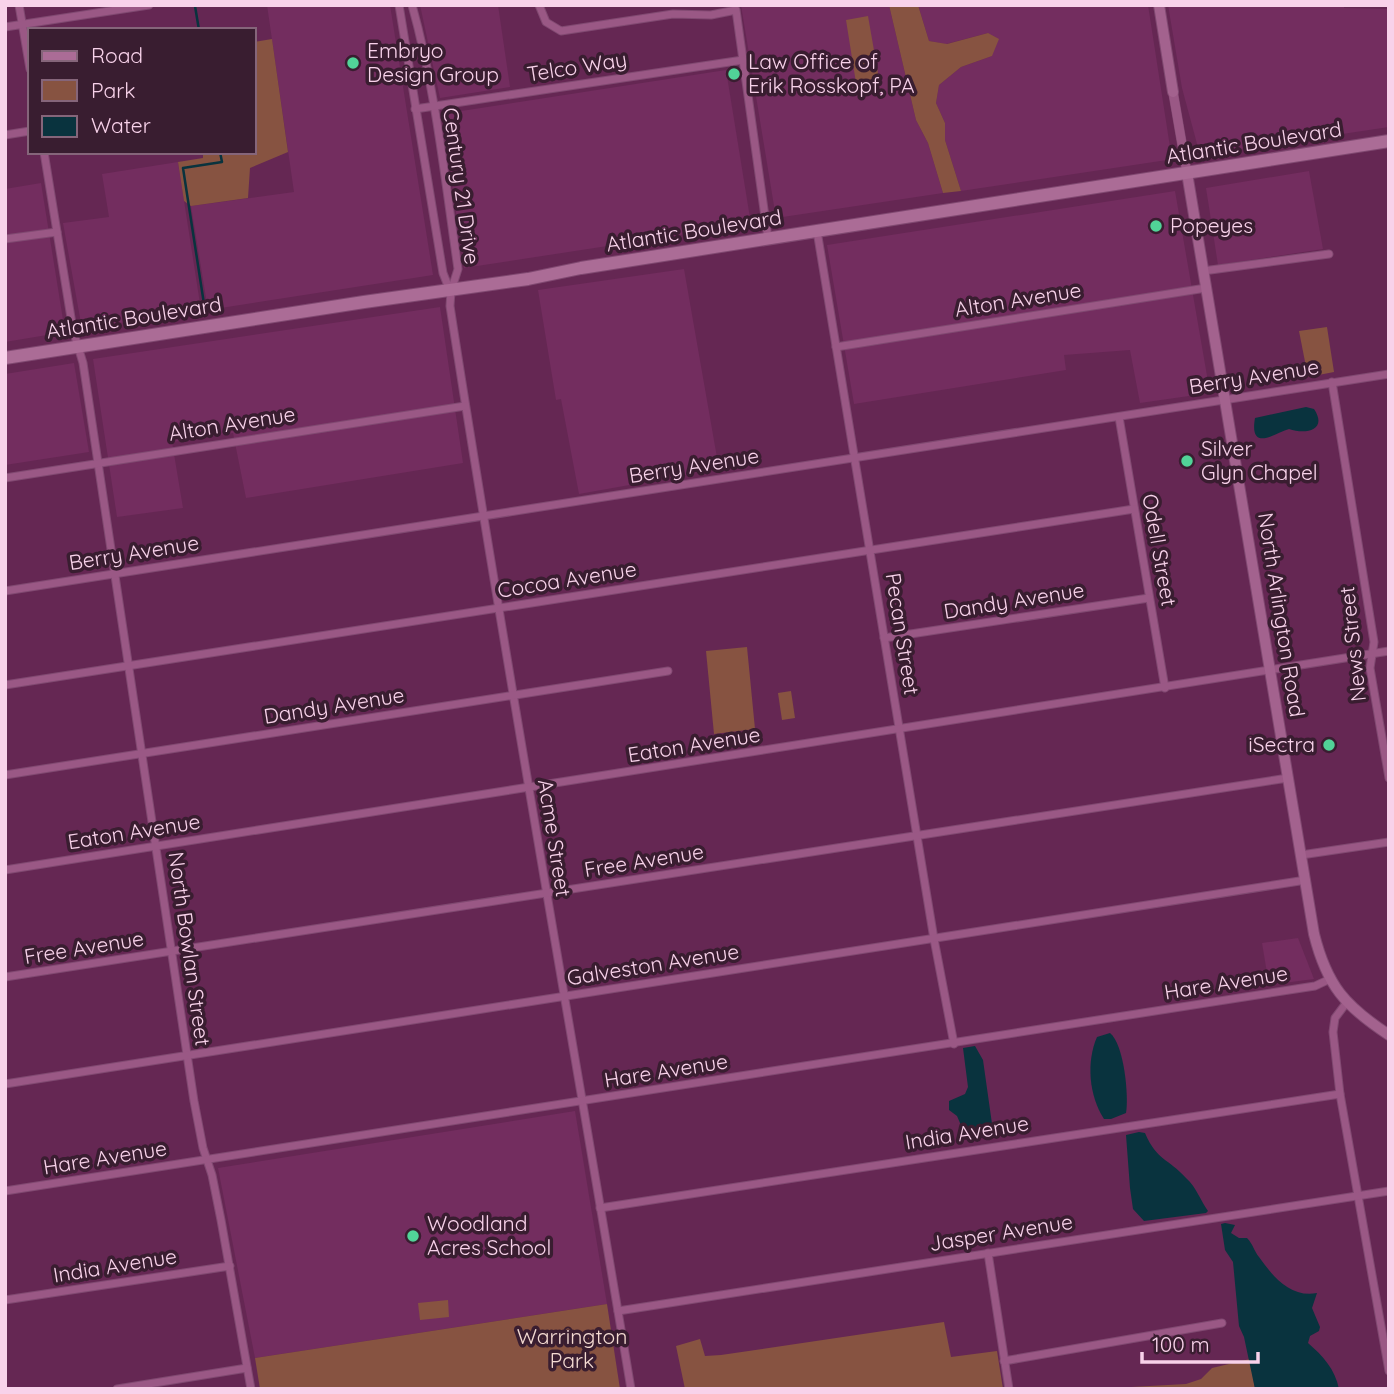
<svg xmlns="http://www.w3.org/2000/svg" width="1394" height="1394" viewBox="0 0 1394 1394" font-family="Quicksand,sans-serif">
<rect width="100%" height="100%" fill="#652753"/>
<!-- built -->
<g fill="#732d5f">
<path d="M267,5H390L433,275L208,310L191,206L294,192Z"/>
<path d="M420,5H498L510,87L440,98Z"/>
<path d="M741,5H889L916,120L928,143L943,193L776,218Z"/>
<path d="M918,5H1148L1170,147L1167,160L961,191L945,140V123L936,103L939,85L961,67L992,56L988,33L946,44L929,41Z"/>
<path d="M1168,5H1344V8L1389,9V127L1200,155L1182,88Z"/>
<path d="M726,70L751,224L464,268L442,114Z"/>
<path d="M178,162L201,310L82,329L63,223L109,217L102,174Z"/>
<path d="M1309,171L1323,249L1218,265L1206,188Z"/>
<path d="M41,183L65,332L5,342V189Z"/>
<path d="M1175,191L1210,393L1140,403L1130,350L1064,355L1066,370L854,404L827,245Z"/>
<path d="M684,269L719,469L579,494L561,399L556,400L538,290Z"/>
<path d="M440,307L463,463L246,498L233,433L172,442L183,508L117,517L93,359Z"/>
<path d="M74,363L89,452L5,465V374Z"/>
<path d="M1298,938L1314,979L1269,985L1262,943Z"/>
<path d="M575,1111L607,1304L255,1358L218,1168Z"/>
</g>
<!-- green -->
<g fill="#875341">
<path d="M889,5H918L929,41L947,44L988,33L999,39L992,56L961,67L939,85L936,103L945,123V140L961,191L943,193L928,143L916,120Z"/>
<path d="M868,16L879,79L856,83L846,20Z"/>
<path d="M272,39L288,152L250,168L248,198L191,206L184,201L178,162L203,158V152H254V42Z"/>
<path d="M1327,327L1334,372L1308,377L1299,331Z"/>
<path d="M747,647L755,729L714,734L706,651Z"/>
<path d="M791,691L795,718L782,720L778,693Z"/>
<path d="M448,1300L449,1317L420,1320L418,1303Z"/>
<path d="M607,1304L620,1389H260L255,1358Z"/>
<path d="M944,1322L951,1357L997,1351L1003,1389H685L676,1346L700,1339L705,1356L721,1355Z"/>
<path d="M1250,1359L1255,1389H1130L1131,1387L1186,1384L1201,1379L1212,1368Z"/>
</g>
<!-- water -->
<g fill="#09333e">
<path d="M1306,407L1314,409C1328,430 1306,435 1289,429C1275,433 1249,453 1255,418Z"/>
<path d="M1110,1033C1124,1044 1129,1096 1126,1113L1111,1119H1104C1089,1096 1086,1062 1097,1037Z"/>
<path d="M975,1046L983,1060L993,1131L992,1136L971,1139L966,1137L957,1116L949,1110V1101L965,1094L968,1087L963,1048Z"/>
<path d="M1139,1132L1145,1133C1157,1161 1168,1158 1186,1178C1197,1188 1200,1200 1208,1211L1206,1213L1144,1221L1133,1209L1130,1188L1126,1135Z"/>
<path d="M1225,1223L1235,1225L1231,1233L1239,1238H1247C1253,1244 1254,1251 1259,1257C1273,1277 1291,1298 1317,1293L1312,1308L1320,1327L1319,1331L1310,1336L1308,1343C1323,1356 1335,1369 1339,1389H1255L1244,1337L1239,1326L1233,1262L1225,1250L1221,1224Z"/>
</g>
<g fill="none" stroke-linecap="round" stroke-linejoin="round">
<!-- stream -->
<g stroke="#09333e" stroke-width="2.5">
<path d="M195,6L199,30"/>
<path d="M204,304L183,168L222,162L220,152"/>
</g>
<!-- minor casing -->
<g stroke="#804971" stroke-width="9">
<g id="minor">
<path d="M19,5L30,69"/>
<path d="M399,5L443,273L450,291"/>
<path d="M412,5C436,91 445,181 458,269L451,291L450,306C506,668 571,1028 631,1389"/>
<path d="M539,5L546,22L561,31L673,14L711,15L736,10L768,238"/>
<path d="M5,27L149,5"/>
<path d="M415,109L743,60"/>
<path d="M5,135L30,131"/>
<path d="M44,152L73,330L83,363L194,1101L203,1148L212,1175L221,1220L251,1389"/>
<path d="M817,231L934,939L954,1044"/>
<path d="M5,239L57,232"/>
<path d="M1203,271L1329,254"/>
<path d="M836,347L1206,288"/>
<path d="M1332,382L1374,642L1370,668L1389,778"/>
<path d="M1119,417L1165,688"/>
<path d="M5,478L465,406"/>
<path d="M5,591L1389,374"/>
<path d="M884,638L1149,598"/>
<path d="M5,685L1134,509"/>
<path d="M5,775L668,671"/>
<path d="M1301,855L1389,842"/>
<path d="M5,870L1389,651"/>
<path d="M5,977L1288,778"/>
<path d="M1347,1002L1335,1018L1333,1032L1340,1094L1389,1371"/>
<path d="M5,1084L1306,880"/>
<path d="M5,1191L1302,988L1315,986L1330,979"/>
<path d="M600,1208L1340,1094"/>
<path d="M988,1253L1009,1389"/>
<path d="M5,1300L230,1266"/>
<path d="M618,1311L1389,1191"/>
<path d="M1004,1361L1222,1323"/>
<path d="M117,1389L247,1368"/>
</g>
</g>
<!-- tertiary casing -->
<g stroke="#804971" stroke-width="10">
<path id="tertiary" d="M1173,92L1187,173"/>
</g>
<!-- secondary casing -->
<g stroke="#804971" stroke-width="12">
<g id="secondary">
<path d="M1159,5L1173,92"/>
<path d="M1187,173L1314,934C1327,986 1345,1006 1389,1035"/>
</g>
</g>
<!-- primary casing -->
<g stroke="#804971" stroke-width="14">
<path id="primary" d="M5,358L364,302L528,279L581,268L1389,141"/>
</g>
<!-- minor -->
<use href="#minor" stroke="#9a5885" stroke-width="7"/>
<!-- tertiary -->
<use href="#tertiary" stroke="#9a5885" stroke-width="9"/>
<!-- secondary -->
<use href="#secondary" stroke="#a3628e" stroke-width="10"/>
<!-- primary -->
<use href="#primary" stroke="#ab6c96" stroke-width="12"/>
</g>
<!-- markers -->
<g fill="#51d398" stroke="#391d30" stroke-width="2.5">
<circle cx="353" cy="63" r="7"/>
<circle cx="734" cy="74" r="7"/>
<circle cx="1156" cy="226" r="7"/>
<circle cx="1187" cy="461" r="7"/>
<circle cx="1329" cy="745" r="7"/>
<circle cx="413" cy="1236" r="7"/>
</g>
<g text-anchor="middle" stroke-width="7" stroke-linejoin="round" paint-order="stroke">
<!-- poi labels -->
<g font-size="21" fill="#f8d2ea" stroke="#391d30" text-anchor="start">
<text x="367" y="58">Embryo<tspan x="367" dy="24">Design Group</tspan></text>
<text x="748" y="69">Law Office of<tspan x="748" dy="24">Erik Rosskopf, PA</tspan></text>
<text x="1170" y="233">Popeyes</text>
<text x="1201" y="456">Silver<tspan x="1201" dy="24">Glyn Chapel</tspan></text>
<text x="1315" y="752" text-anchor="end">iSectra</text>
<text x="427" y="1231">Woodland<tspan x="427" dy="24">Acres School</tspan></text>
</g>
<!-- street labels -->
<g font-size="21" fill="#f8d2ea" stroke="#391d30">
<text transform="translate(577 67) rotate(-9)" y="7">Telco Way</text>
<text transform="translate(1254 143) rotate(-9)" y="7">Atlantic Boulevard</text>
<text transform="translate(461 186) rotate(82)" y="7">Century 21 Drive</text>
<text transform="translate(694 231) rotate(-9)" y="7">Atlantic Boulevard</text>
<text transform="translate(1018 300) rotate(-9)" y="7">Alton Avenue</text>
<text transform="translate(134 318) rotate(-9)" y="7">Atlantic Boulevard</text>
<text transform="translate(1254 377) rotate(-9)" y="7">Berry Avenue</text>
<text transform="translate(232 424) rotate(-9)" y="7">Alton Avenue</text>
<text transform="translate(694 466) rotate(-9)" y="7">Berry Avenue</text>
<text transform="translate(1159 550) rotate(80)" y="7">Odell Street</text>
<text transform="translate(134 553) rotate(-9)" y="7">Berry Avenue</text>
<text transform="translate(567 580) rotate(-9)" y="7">Cocoa Avenue</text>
<text transform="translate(1014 601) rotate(-9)" y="7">Dandy Avenue</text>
<text transform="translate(1281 615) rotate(81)" y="7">North Arlington Road</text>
<text transform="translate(902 634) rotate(81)" y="7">Pecan Street</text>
<text transform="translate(1353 644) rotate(-96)" y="7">News Street</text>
<text transform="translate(334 706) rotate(-9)" y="7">Dandy Avenue</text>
<text transform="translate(694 745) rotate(-9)" y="7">Eaton Avenue</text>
<text transform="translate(134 832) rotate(-9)" y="7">Eaton Avenue</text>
<text transform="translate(554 838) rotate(81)" y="7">Acme Street</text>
<text transform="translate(644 861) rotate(-9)" y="7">Free Avenue</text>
<text transform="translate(84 948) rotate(-9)" y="7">Free Avenue</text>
<text transform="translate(189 949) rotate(82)" y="7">North Bowlan Street</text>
<text transform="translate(653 965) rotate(-9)" y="7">Galveston Avenue</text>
<text transform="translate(1226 983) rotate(-9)" y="7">Hare Avenue</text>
<text transform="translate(666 1071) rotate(-9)" y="7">Hare Avenue</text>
<text transform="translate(967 1133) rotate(-9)" y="7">India Avenue</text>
<text transform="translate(105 1158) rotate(-9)" y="7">Hare Avenue</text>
<text transform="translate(1001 1233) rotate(-9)" y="7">Jasper Avenue</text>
<text transform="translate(115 1266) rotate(-9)" y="7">India Avenue</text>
</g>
<!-- park labels -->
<g font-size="21" fill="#f4dbd2" stroke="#391d30">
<text x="572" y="1344">Warrington<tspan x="572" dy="24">Park</tspan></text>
</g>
</g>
<!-- border -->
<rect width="1394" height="1394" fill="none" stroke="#f8d2ea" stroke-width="14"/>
<!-- legend -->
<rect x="28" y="28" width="228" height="126" fill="#391d30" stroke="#85657a" stroke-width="2"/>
<rect x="42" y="51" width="35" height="10" fill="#ab6c96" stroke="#85657a" stroke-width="2"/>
<text x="91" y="63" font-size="21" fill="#f8d2ea">Road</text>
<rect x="42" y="80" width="35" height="21" fill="#875341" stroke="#85657a" stroke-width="2"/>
<text x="91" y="98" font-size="21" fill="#f8d2ea">Park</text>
<rect x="42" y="116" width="35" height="21" fill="#09333e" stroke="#85657a" stroke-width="2"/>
<text x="91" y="133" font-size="21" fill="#f8d2ea">Water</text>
<!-- scale -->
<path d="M1142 1352v10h116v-10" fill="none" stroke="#f8d2ea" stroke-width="3.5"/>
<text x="1152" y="1352" font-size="21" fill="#f8d2ea" stroke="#391d30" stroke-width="5" paint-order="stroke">100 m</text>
</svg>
